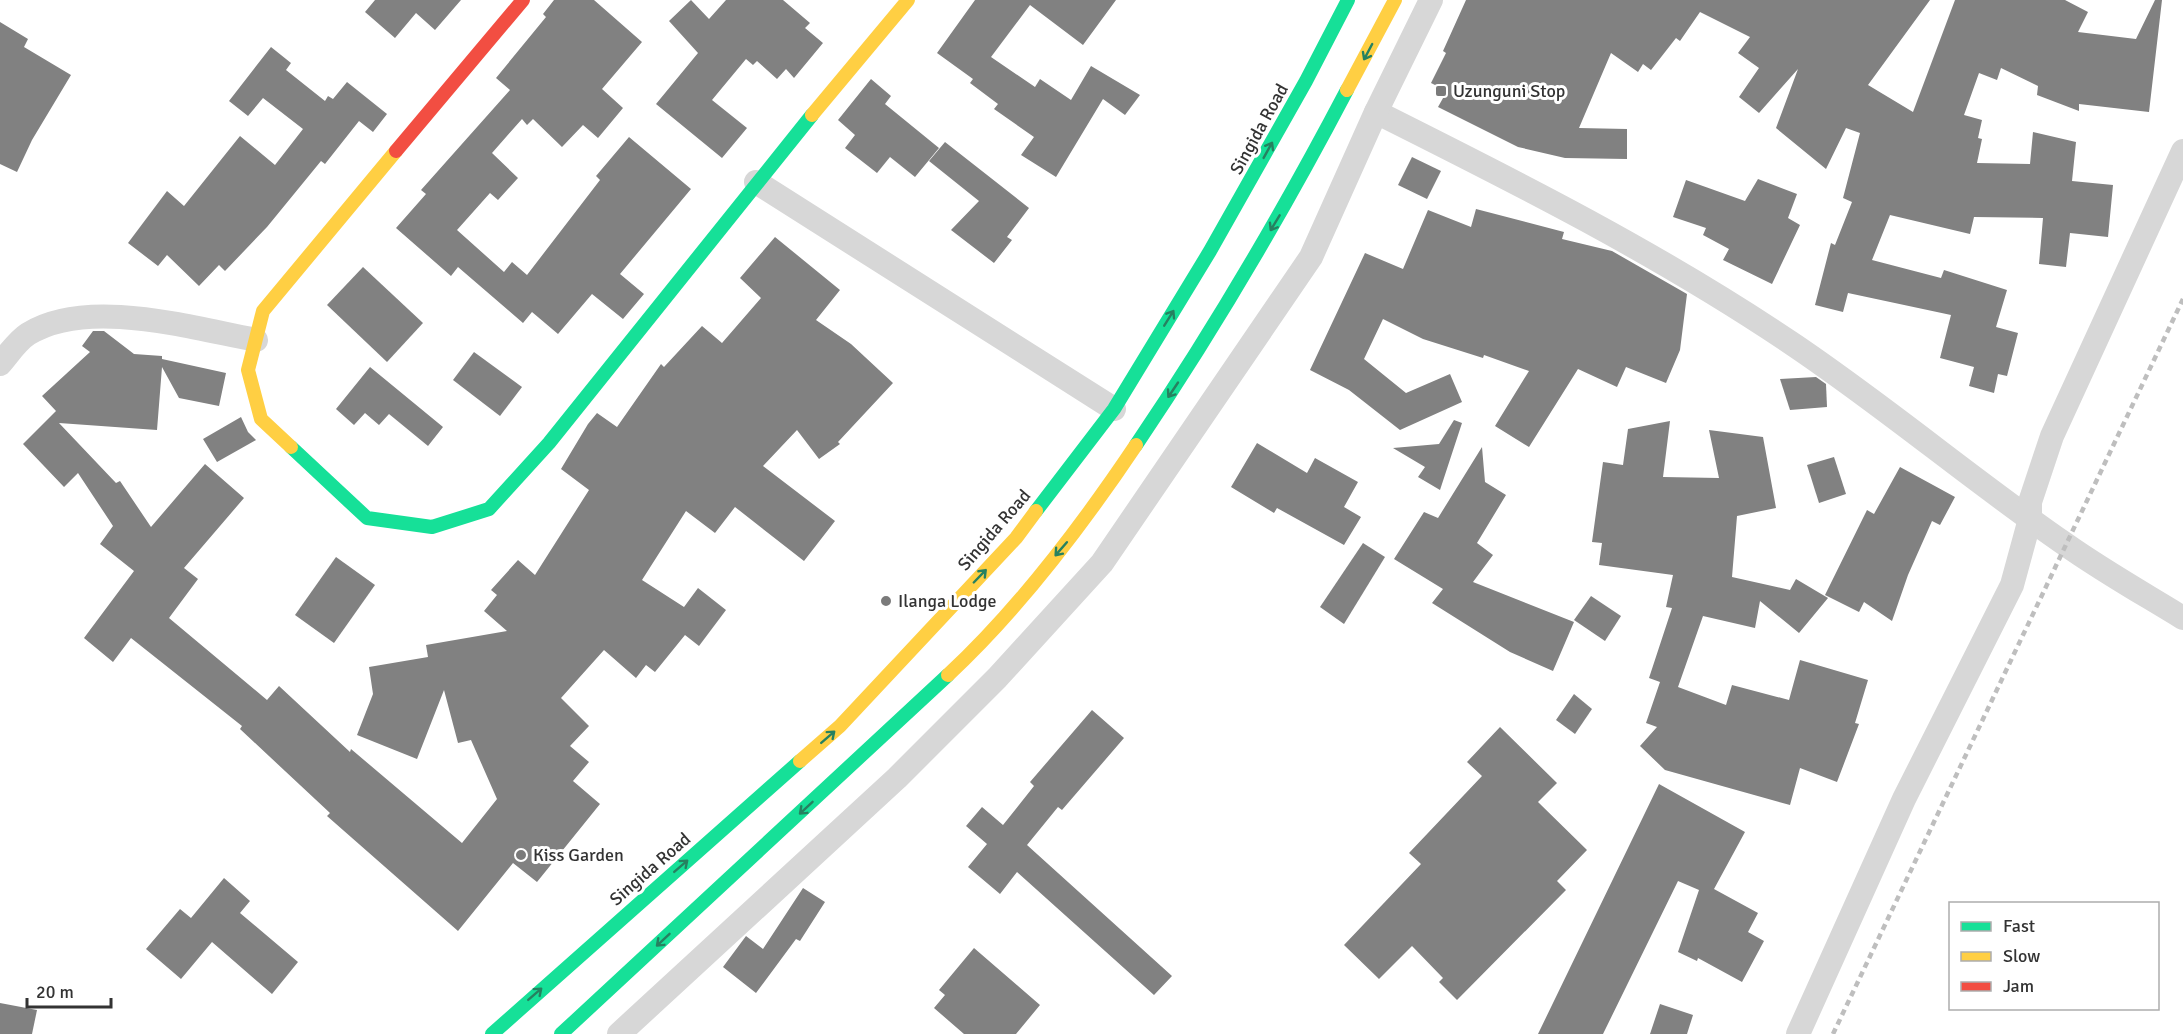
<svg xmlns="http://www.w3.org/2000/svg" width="2183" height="1034" viewBox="0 0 2183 1034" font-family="Signika,sans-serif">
<rect width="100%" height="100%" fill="#fff"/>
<!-- building -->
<g fill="#818181">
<path d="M375,0H461L435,30L416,13L395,38L365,12Z"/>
<path d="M554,0H594L642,42L602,89L623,108L598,138L583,125L562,147L533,119L527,125L522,119L492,153L518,178L498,200L490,193L457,230L504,272L512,262L527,275L600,180L596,176L629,137L691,189L620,274L644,294L623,319L592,294L558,334L532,312L523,323L458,267L451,276L396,228L426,194L421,190L510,90L496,78L546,17L543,14Z"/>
<path d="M691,0L709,19L726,0H783L810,23L805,28L823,43L794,78L786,69L777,79L757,61L753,65L746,59L712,100L747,128L722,158L656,104L698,53L669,21Z"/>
<path d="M975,0H1116L1083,45L1030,5L991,57L1035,87L1040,79L1071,100L1091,66L1140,95L1125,115L1103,99L1056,177L1021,155L1034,137L994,109L998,104L970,83L973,79L937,53Z"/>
<path d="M1466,0H1930L1868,85L1913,112L1955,0H2065L2088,12L2078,32L2136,39L2155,0H2162L2149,112L2079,104V111L2037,95L2038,86L2001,68L1997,80L1979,73L1964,115L1982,120L1978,138L1982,139L1977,163L2030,164L2033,132L2076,142L2072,181L2113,185L2108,237L2070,233L2066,267L2039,264L2043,218L1974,217L1970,234L1890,215L1872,260L1941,278L1944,270L2007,290L1996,327L2018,333L2007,376L1998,374L1994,393L1969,386L1974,367L1940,358L1951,315L1848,293L1843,312L1815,305L1831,243L1835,245L1852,202L1843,198L1860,133L1846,128L1826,169L1776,128L1798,69L1759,113L1739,97L1759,68L1738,53L1750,37L1700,12L1680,41L1676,38L1651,70L1643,64L1638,72L1611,53L1579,128L1627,129V159L1565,158L1518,147L1438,107L1447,91L1431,83L1446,53L1443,51Z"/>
<path d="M0,22L28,39L24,47L71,75L32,140L17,172L0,164Z"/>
<path d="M271,47L291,63L286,70L325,101L328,96L333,99L347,82L387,114L373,132L359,121L325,164L321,161L267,227L225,271L219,265L199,286L167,255L158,266L128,243L167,191L184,206L240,136L275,165L303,129L263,98L248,116L229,101Z"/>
<path d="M871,79L891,96L885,104L939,148L915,177L890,157L877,173L845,148L855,135L838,120Z"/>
<path d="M945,142L1029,208L1007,237L1012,240L994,263L951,230L979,201L929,161Z"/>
<path d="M1412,157L1441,171L1427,199L1398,185Z"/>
<path d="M1758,179L1797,194L1788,218L1800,225L1772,284L1723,260L1729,249L1703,235L1706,228L1673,217L1686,180L1745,201Z"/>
<path d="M1476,209L1564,232L1562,239L1612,251L1687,294L1680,350L1666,383L1626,367L1617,387L1578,369L1529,447L1495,426L1529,371L1484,355L1483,358L1423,339L1383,319L1364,359L1406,393L1450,374L1462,402L1400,430L1349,390L1310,370L1365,253L1403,269L1428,210L1471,227Z"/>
<path d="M775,237L840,290L816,320L851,344L893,383L838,442L840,444L819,459L797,430L763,466L835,521L804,561L735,507L715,533L686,511L642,580L684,607L698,588L726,610L699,646L685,635L655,672L646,665L636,678L604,650L561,698L589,726L570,746L589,762L573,781L600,804L537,882L513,863L458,931L327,816L330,813L240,729L242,726L131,638L113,662L84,638L134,571L100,544L113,526L78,473L64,487L23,444L56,411L42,396L90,352L82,346L93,331H104L134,354L162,356V359L226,373L219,406L179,398L162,367L157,430L59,423L116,483L120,481L151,527L205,464L244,498L184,568L198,579L169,618L267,700L279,686L350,752L351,749L462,843L497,799L471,740L458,743L444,690L417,759L357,735L373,694L369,667L428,657L426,645L507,631L484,611L497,595L491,590L518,560L535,575L589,490L561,469L588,424L597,413L617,427L661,364L664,367L702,326L722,343L761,298L740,278Z"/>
<path d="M363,267L423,323L387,362L327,305Z"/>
<path d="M474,352L522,387L500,416L453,380Z"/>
<path d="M370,367L443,427L428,446L389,414L379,425L365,413L354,425L336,409Z"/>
<path d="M1816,377L1826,384L1827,407L1790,410L1780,379Z"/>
<path d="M241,417L248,432L256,440L217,462L203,439Z"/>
<path d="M1454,420L1462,423L1440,490L1418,477L1425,467L1393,448L1439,444Z"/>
<path d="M1670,421L1663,477L1719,478L1709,430L1763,437L1776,508L1737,516L1732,577L1790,590L1796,579L1828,598L1799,633L1760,601L1755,628L1703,616L1678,687L1726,705L1732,685L1789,700L1800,660L1868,680L1855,723L1859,724L1837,782L1800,768L1790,805L1665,770L1640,746L1657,727L1646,723L1660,682L1649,678L1672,608L1666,607L1673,575L1599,565L1602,543L1592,542L1603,462L1623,465L1628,429Z"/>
<path d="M1257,443L1307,473L1315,458L1358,482L1344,507L1361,517L1344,545L1277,508L1274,513L1231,487Z"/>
<path d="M1482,447L1485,482L1506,495L1477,543L1493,555L1473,582L1574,622L1553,671L1510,652L1432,603L1443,589L1394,559L1424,512L1438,518Z"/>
<path d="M1834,457L1846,494L1819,503L1807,465Z"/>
<path d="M1900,467L1955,497L1940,525L1932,521L1908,575L1892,621L1864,602L1859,612L1825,595L1867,510L1874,514Z"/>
<path d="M1363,543L1385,557L1344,624L1320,607Z"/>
<path d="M336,557L375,585L334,643L295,615Z"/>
<path d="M1591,596L1621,616L1605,641L1574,620Z"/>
<path d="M1574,694L1592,709L1575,734L1556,720Z"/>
<path d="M1092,710L1124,738L1062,810L1058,807L1027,845L1172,976L1154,995L1017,872L1000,894L968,867L987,844L966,826L982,807L1003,825L1034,786L1030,782Z"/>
<path d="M1500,727L1557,783L1538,802L1587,850L1557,881L1566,890L1457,1000L1439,982L1443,978L1412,946L1379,979L1344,945L1421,864L1409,853L1482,776L1467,762Z"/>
<path d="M1659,784L1745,832L1714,889L1758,913L1748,932L1764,941L1742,982L1698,958L1697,961L1678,952L1699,890L1678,881L1603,1034H1538Z"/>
<path d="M224,878L250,901L240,913L298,962L272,994L212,942L181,979L146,949L180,909L191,918Z"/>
<path d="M803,888L825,902L800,941L796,939L756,993L723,967L746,936L763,949Z"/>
<path d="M974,948L1040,1005L1016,1034H964L934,1008L945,995L939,990Z"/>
<path d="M0,1003L37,1010L32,1034H0Z"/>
<path d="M1660,1004L1693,1015L1687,1034H1650Z"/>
</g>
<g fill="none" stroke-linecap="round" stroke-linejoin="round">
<!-- street -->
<g stroke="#d7d7d7" stroke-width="24">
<path d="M1376,112C1518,183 1659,254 1791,343C1885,406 1972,480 2065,544C2103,571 2144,594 2183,618"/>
<path d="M756,182L1114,409"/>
<path d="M0,364C8,355 17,341 28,334C87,297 191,328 256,340"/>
<path d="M619,1034L897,778L997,678L1102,563L1311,257L1376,112L1431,0"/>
<path d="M1798,1034L1904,799L2012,585L2030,519V502L2052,436L2183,151"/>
</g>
<!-- fast -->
<g stroke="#16e098" stroke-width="14">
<path d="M1136,445C1213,331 1283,212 1347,90"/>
<path d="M291,447L367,518L432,527L489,509L549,443L812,115"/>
<path d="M1036,511L1114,409L1210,251L1306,81L1348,0"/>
<path d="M492,1034L800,761"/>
<path d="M561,1034L948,675"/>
</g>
<!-- slow -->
<g stroke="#ffcf43" stroke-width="14">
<path d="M1347,90L1395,0"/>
<path d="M812,115L908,0"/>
<path d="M291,447L261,419L248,370L263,311L396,151"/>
<path d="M948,675C1018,610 1083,524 1136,445"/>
<path d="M800,761L840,726L1016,538L1036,511"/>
</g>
<!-- jam -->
<path stroke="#f24e42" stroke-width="14" d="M396,151L523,0"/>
<!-- rail -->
<path stroke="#bebebe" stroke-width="4.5" stroke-dasharray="6 4.5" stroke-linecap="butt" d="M1833,1034L2183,299"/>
</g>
<!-- one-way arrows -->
<defs><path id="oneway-shaft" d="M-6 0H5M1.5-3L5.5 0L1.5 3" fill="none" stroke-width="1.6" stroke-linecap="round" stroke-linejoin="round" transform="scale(1.5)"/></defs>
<g stroke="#268160">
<use href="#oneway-shaft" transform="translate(1368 52) rotate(118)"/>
<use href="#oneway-shaft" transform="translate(1268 150) rotate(-61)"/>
<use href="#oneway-shaft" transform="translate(1275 223) rotate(121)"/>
<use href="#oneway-shaft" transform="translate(1169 318) rotate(-58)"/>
<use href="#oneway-shaft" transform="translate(1173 390) rotate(124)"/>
<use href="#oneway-shaft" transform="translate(1061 549) rotate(131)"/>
<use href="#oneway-shaft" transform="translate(980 576) rotate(-46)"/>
<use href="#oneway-shaft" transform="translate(828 737) rotate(-41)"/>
<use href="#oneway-shaft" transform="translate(806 808) rotate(137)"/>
<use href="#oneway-shaft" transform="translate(681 866) rotate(-41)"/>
<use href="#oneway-shaft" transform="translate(663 940) rotate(137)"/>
<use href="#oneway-shaft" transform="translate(535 994) rotate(-41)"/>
</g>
<!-- markers -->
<g fill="#7a7a7a" stroke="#fff" stroke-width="2">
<rect x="1435" y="85" width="12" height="12" rx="3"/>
<circle cx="886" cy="601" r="6"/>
<circle cx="521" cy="855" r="6"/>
</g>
<g text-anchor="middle" stroke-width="6" stroke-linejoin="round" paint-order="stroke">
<!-- poi labels -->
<g font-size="18" fill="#333" stroke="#fff" text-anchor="start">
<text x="1453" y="97">Uzunguni Stop</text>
<text x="898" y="607">Ilanga Lodge</text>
<text x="533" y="861">Kiss Garden</text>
</g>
<!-- street labels -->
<g font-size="18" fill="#333" stroke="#fff">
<text transform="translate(1259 129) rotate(-61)" y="6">Singida Road</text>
<text transform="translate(994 530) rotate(-49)" y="6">Singida Road</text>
<text transform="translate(650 869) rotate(-41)" y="6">Singida Road</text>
</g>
</g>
<!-- legend -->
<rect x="1949" y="902" width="210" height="108" fill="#ffffff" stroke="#adadad" stroke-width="1.5"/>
<rect x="1961" y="922" width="30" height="9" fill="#16e098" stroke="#adadad" stroke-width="1.5"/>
<text x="2003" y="932" font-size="18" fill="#333333">Fast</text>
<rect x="1961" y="952" width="30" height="9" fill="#ffcf43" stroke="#adadad" stroke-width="1.5"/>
<text x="2003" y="962" font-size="18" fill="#333333">Slow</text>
<rect x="1961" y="982" width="30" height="9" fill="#f24e42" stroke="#adadad" stroke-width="1.5"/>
<text x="2003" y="992" font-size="18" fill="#333333">Jam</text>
<!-- scale -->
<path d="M27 998v9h84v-9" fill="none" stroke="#333333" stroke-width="3"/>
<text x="36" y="998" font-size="18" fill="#333333" stroke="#ffffff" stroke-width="4.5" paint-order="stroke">20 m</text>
</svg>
